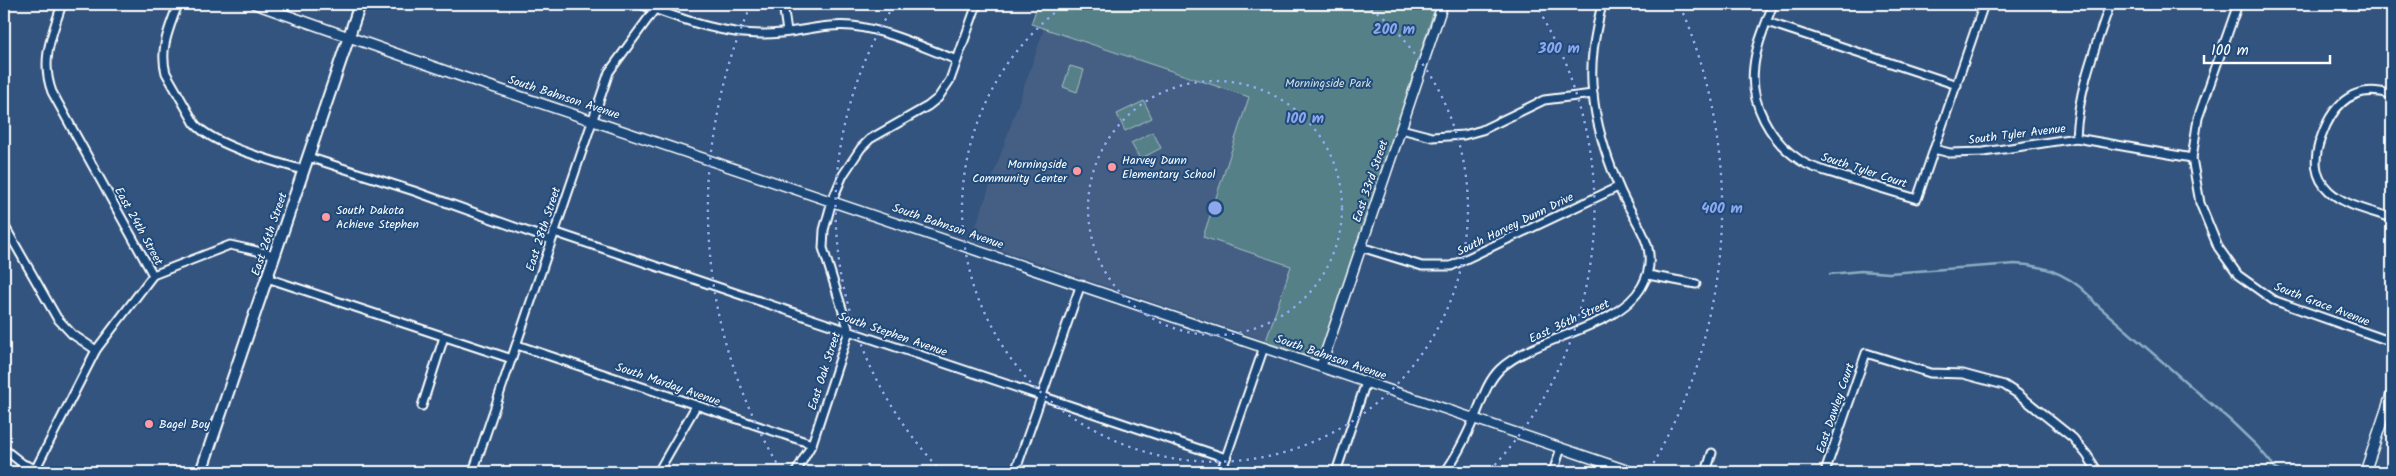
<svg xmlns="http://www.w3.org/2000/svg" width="2396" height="476" viewBox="0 0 2396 476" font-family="Kalam,sans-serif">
<rect width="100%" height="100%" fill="#33547e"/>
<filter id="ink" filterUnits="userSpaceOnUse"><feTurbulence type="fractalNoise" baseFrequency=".02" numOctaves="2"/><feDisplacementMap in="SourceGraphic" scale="10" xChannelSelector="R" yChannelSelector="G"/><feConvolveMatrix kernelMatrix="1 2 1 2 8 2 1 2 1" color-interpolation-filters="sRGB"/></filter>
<g filter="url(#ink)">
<!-- built -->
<path fill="#455e84" d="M1044,29L1250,97L1203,236L1291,266L1267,341L971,240Z"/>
<!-- green -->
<g fill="#558088" stroke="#aac0c4">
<path d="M1038,4H1436L1321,366L1264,347L1291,266L1203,237L1249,97L1031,24Z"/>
<path d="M1070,66L1084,70L1077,92L1063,87Z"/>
<path d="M1144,101L1152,118L1125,131L1117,114Z"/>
<path d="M1153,132L1161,148L1140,159L1131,143Z"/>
</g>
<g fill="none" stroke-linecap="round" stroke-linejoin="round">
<!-- stream -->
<path stroke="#8cadc4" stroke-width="2.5" d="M1830,274L1861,271L1889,273L2015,264C2047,265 2077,278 2096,304L2232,422L2257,446L2279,472"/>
<!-- minor casing -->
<g stroke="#fff" stroke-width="11">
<g id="minor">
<path d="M178,4C170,27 159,48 166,73L195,124C215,146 273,161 303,170"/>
<path d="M640,4C680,18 721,35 765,34C795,34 822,23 852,26C888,30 924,48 957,60"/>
<path d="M783,4L787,32"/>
<path d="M1773,4C1766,24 1756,45 1754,66C1749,103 1770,141 1801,161C1813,169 1830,172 1844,177C1868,184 1893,192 1917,199L1984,4"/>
<path d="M2238,4L2198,118L2192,158L2200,203L2218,247L2238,275L2273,300L2392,342"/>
<path d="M1767,22L1957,85"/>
<path d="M2392,95C2356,83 2334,102 2322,135C2314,155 2312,175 2329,191C2345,206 2372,211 2392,218"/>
<path d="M1401,129L1432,137L1464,135L1482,130L1544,100L1593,94"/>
<path d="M2076,138C2078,91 2095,48 2110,4"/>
<path d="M1934,149L1950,153L1984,152L2076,138L2192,158"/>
<path d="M308,157L414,191L551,240"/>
<path d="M4,225L57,318L72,334L96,350"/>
<path d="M554,232L1226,458"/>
<path d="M1361,247L1422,266H1451L1618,187"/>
<path d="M153,275L230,245L275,255"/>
<path d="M1648,275L1696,284"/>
<path d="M267,278L512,359"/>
<path d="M517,345L812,444"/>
<path d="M422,406L444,337"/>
<path d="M4,449L23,464L36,469"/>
<path d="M34,472L96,350L153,275L52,92C40,60 52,35 62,4"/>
<path d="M473,472L609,72L655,9L657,4"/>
<path d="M658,472L696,406"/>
<path d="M796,472L812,444L849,331L823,248L824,230L832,201L843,175L861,148L870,139L928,106L938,98L950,80L977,4"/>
<path d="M1015,472L1081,284"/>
<path d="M1221,472L1264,347"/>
<path d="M1336,472L1366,382"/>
<path d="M1445,472C1457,456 1466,437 1474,419C1482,401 1486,383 1500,369C1535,336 1619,329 1642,286C1664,247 1631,220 1618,185C1606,156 1596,124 1593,94C1589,63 1595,34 1602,4"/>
<path d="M1553,472L1561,448"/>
<path d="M1706,472L1712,453"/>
<path d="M1825,472L1866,353L1930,373L1963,374L2004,385L2018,394L2073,438L2087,455L2098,472"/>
</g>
</g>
<!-- tertiary casing -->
<g stroke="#fff" stroke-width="12">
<g id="tertiary">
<path d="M255,4L460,76L1632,472"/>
<path d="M1321,366L1443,4"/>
<path d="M2365,472L2392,392"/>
</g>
</g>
<!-- secondary casing -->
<g stroke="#fff" stroke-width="14">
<path id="secondary" d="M201,472L360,4"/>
</g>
<!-- minor -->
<use href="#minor" stroke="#1f4a7a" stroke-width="7"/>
<!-- tertiary -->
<use href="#tertiary" stroke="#1f4a7a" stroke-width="9"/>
<!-- secondary -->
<use href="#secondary" stroke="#1f4a7a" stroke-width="10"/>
</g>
</g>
<!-- distance rings -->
<g fill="none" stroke="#8ea6ec" stroke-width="2.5" stroke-dasharray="2.5 5">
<circle cx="1215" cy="208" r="127"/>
<path d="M1365 5A253 253 0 1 1 1065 5"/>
<path d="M942 472A380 380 0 0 1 895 4M1535 4A380 380 0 0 1 1488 472"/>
<path d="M780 469A507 507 0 0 1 750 6M1680 6A507 507 0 0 1 1650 469"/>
</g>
<!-- markers -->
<g fill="#ff9aa2" stroke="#1f4a7a" stroke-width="2">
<circle cx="1112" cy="167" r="5"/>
<circle cx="1077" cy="171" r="5"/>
<circle cx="326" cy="217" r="5"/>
<circle cx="149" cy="424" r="5"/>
</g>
<g text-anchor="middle" stroke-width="4" stroke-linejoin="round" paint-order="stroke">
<!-- park labels -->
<g font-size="12" fill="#d4dfe1" stroke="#1f4a7a">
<text x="1328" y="87">Morningside Park</text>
</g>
<!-- street labels -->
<g font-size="12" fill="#fff" stroke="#1f4a7a">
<text transform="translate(564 97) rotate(18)" y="4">South Bahnson Avenue</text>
<text transform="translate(2017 134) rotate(-7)" y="4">South Tyler Avenue</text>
<text transform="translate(1864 170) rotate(18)" y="4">South Tyler Court</text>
<text transform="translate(1370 181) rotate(-71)" y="4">East 33rd Street</text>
<text transform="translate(1515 224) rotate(-26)" y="4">South Harvey Dunn Drive</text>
<text transform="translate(139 226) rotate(61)" y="4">East 24th Street</text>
<text transform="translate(948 226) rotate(19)" y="4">South Bahnson Avenue</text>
<text transform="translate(543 229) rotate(-72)" y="4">East 28th Street</text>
<text transform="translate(269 234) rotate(-71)" y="4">East 26th Street</text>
<text transform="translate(2322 304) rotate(21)" y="4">South Grace Avenue</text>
<text transform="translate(1569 321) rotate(-25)" y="4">East 36th Street</text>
<text transform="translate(893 334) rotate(19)" y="4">South Stephen Avenue</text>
<text transform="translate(1331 357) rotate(19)" y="4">South Bahnson Avenue</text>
<text transform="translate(824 371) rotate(-72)" y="4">East Oak Street</text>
<text transform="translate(668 384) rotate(19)" y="4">South Marday Avenue</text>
<text transform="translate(1835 408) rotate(-71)" y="4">East Dawley Court</text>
</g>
<!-- poi labels -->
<g font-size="12" fill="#fff" stroke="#1f4a7a" text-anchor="start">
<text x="1122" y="164">Harvey Dunn<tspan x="1122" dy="14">Elementary School</tspan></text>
<text x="1067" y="168" text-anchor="end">Morningside<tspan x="1067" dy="14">Community Center</tspan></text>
<text x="336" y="214">South Dakota<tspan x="336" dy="14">Achieve Stephen</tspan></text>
<text x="159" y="428">Bagel Boy</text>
</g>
</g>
<circle cx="1215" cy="208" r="8" fill="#8ea6ec" stroke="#1f4a7a" stroke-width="2.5"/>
<g font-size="15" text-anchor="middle" font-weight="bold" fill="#8ea6ec" stroke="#1f4a7a" stroke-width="4" stroke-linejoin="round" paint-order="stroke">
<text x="1394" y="34">200 m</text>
<text x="1559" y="53">300 m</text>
<text x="1305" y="123">100 m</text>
<text x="1722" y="213">400 m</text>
</g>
<!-- margin -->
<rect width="2396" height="476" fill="none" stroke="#1f4a7a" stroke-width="20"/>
<rect x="10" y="10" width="2376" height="456" fill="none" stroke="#fff" stroke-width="2" filter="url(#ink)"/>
<!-- scale -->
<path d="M2204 55v8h126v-8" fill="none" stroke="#ffffff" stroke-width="2.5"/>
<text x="2211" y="55" font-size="15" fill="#ffffff" stroke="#1f4a7a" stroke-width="4" paint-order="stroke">100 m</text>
</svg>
